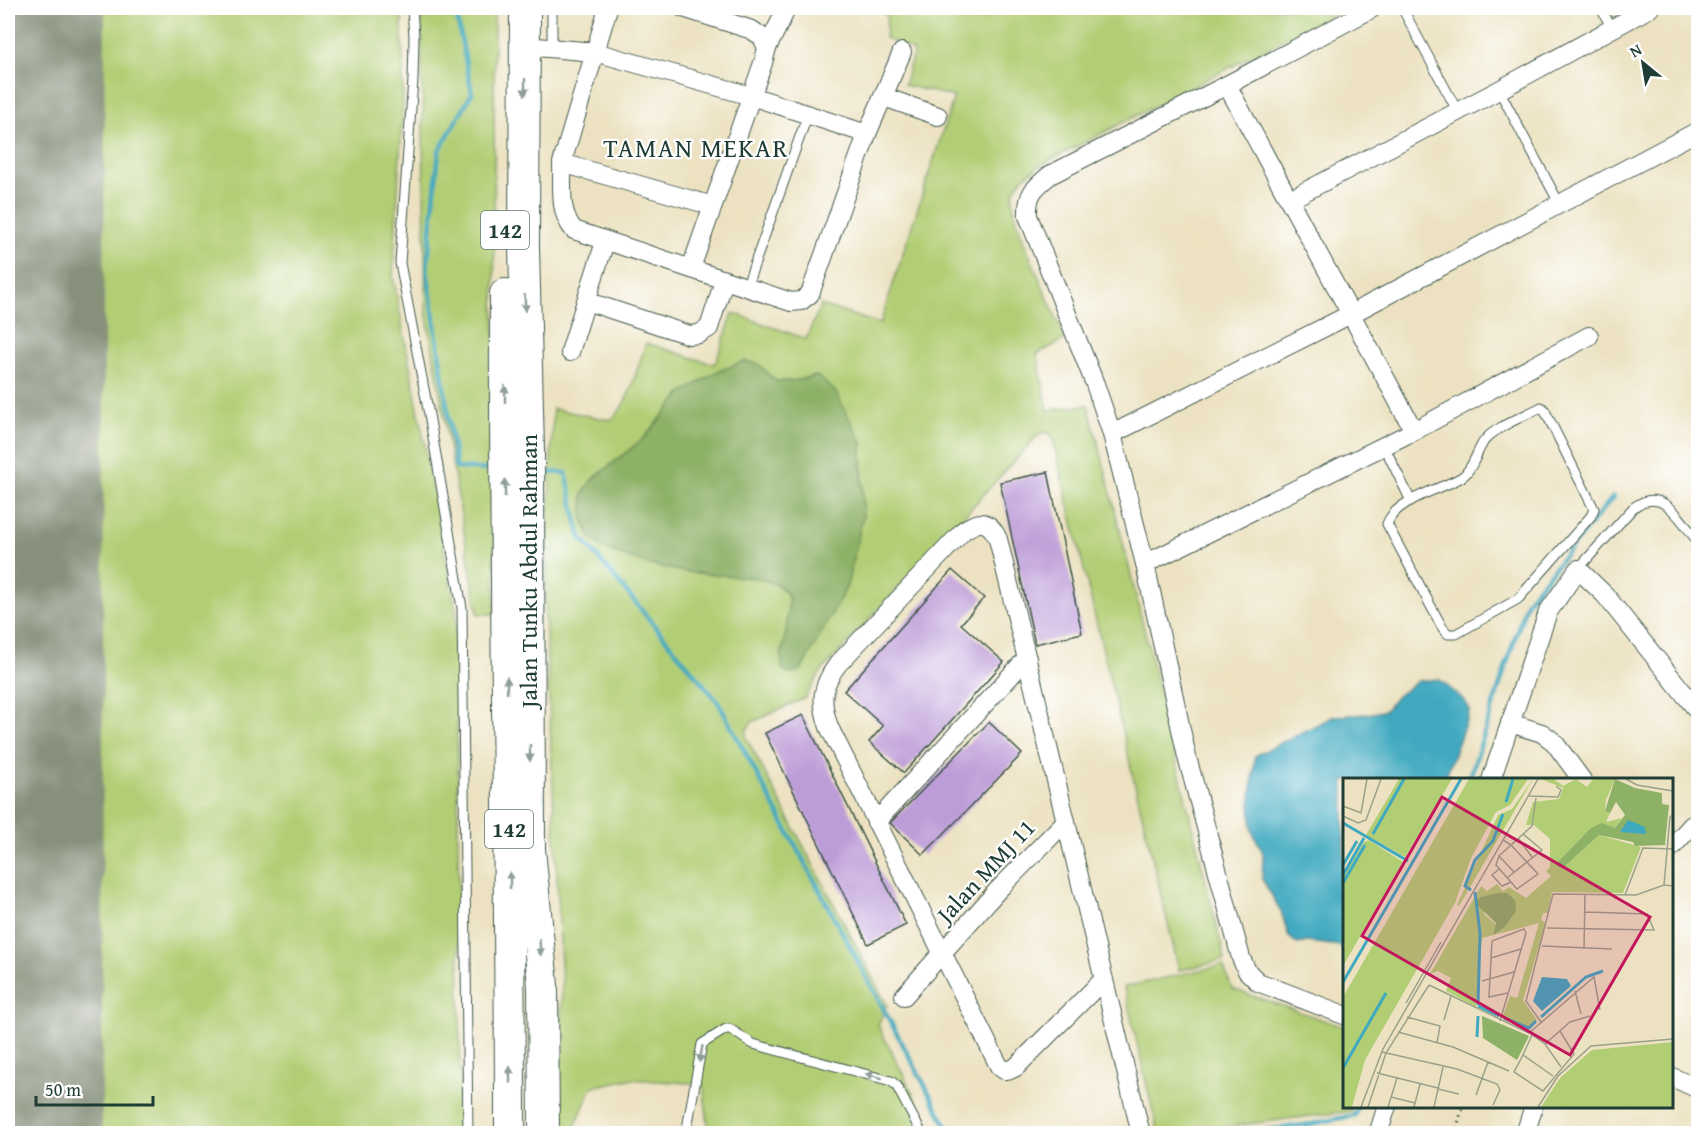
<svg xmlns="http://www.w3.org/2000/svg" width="1706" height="1141" viewBox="0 0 1706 1141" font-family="'Gentium Book Plus',serif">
<rect width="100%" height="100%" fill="#fff"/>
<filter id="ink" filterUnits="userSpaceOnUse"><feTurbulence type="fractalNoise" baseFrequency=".0167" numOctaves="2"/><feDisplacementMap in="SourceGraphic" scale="12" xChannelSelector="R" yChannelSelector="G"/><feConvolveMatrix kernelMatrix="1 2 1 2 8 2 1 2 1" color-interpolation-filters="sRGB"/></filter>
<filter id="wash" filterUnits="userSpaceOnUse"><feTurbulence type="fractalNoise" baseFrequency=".008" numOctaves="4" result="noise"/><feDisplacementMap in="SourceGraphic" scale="24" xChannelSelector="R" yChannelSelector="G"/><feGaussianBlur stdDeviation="1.35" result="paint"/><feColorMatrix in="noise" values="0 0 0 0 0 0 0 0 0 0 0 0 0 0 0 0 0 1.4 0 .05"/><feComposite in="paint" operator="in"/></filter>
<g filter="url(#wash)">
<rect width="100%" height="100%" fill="#ece2c1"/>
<!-- green -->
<g fill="#b2ce75" stroke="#688654" stroke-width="1.5" fill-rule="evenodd">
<path d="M101,8H402L403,102L393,276L456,611L461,1133H99Z"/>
<path d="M421,8H494L495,614H478L426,311Z"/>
<path d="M880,8H953L966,18H986L996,8H1345L1039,166C1028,174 1015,181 1013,196C1009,219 1055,313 1066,339L1037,354L1048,410L1088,405L1099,445L1225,960L1179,970L1052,435L1047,432L1039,434L821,672L805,698L752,722L747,729L746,737L887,1005L878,1025L933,1133H709L703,1084L629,1079L592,1087L572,1133H557L562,987L545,614L553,409L610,420C628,410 639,362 646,343L712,364L716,362L733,313L806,339L821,305L880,324L954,97L904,85L914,51L885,38L887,17ZM758,365L776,381H793L817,376L814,644L801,670L781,656C784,642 794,606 786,593C773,571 709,575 685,571C673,570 661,567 649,564C634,561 620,554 605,549L591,481L645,437L681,394Z"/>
<path d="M1223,965L1232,989L1344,1027V1106L1353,1107L1351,1111L1176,1133H1158L1124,987Z"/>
</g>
<!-- forest -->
<g fill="#8db166" stroke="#56774d" stroke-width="1.5">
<path d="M953,8H996L986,18H966Z"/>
<path d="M744,361L758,364L776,381H793L817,376L835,391L862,443L863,516L847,586L801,670L790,674L783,670L781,656L786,633L789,598L785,591L777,584L756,578L685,572L647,564L605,549L590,537L583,518V494L591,481L645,437L681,394L714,373Z"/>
</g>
<!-- water -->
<path fill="#3fa9bf" stroke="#2f737a" stroke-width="1.5" d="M1439,679L1465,701L1470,710L1445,779L1344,780V952L1340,946L1308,942L1298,944L1289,937L1281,911L1262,879L1263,853L1252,831L1250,806L1255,756L1334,716L1369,714L1386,710L1397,696L1418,681Z"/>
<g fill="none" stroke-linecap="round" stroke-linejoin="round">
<!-- stream -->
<g stroke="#3fa9bf" stroke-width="4.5">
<path d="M455,8L472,93L439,151L427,270L456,468L494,470"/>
<path d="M539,472L566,473L580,536L718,702L951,1134"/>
<path d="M1469,780L1527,601L1613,497"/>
<path d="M1238,1134L1312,1124L1355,1115L1358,1106"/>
</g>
<!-- taxiway -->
<path stroke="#86907a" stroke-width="42" d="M51,554C43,533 38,525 16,519C40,510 44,504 51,480"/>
<!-- runway -->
<path stroke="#86907a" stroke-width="106" d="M49,1134L52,8"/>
</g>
<g id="blocks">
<!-- building -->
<g fill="#bd9dd8">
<path d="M1048,472L1082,633L1035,644L1000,482Z"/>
<path d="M952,570L984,598L961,624L1004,662L904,773L869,742L883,726L844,691Z"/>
<path d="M803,715L906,925L868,944L765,733Z"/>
<path d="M989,722L1022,754L923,855L890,823Z"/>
</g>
</g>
</g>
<g filter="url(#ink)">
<use href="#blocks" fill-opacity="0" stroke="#3e5649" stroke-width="1.5"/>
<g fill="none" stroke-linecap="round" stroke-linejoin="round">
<!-- service casing -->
<g stroke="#3e5649" stroke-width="11">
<g id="service">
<path d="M412,8L414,37L413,80L400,263L430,420L462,608L468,1134"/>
<path d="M552,8V49"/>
<path d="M1402,8L1458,112"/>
<path d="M1601,8L1612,29"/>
<path d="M1499,90L1559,203"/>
<path d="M746,288L808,114"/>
<path d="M1541,407L1544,409L1594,509L1591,516L1518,599L1456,634H1448L1442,627L1387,524C1396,499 1440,490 1462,477C1473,469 1476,453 1484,441C1495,427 1525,416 1541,407Z"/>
<path d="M1384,446L1411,501"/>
<path d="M1578,569L1633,508C1663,484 1681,521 1698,542"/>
<path d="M686,1134L702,1044L726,1029H730L753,1044L891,1081L896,1085L922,1134"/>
</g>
</g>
<!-- minor casing -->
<g stroke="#3e5649" stroke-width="20">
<g id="minor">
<path d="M683,8L752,30L762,37L767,48"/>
<path d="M525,46L595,52L608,8"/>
<path d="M1227,85L1414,431"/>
<path d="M884,97L938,116"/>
<path d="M867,134L902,52"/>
<path d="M562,163L595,52L751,96L867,134L810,294L801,301L791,302L574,230C558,212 563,186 562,163L713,206"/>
<path d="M1289,200L1499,90L1650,8"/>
<path d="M605,242L586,301L689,335L699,334L709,328L724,281"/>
<path d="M691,268L763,63L767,48L787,8"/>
<path d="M570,352L586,301"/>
<path d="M1112,434L1351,314L1698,131"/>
<path d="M1145,564L1414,431L1589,336"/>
<path d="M1510,723L1542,733L1554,742L1582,780"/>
<path d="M1491,780L1548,612L1578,569L1605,595L1698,711"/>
<path d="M876,822L1027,658"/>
<path d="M1672,847L1692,825"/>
<path d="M1104,979L1016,1067L1010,1070H1004L999,1066L829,727C820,701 821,686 838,664L964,530C981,519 989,520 998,539L1141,1134"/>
<path d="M904,996L997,891L1066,821"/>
<path d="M1344,1015L1258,982L1247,971L1241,958L1187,757L1145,564L1112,434L1095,384L1028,216C1027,194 1033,189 1050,175L1227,85L1373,8"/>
<path d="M1672,1077L1698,1089"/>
<path d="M1378,1134L1387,1106"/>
<path d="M1525,1134L1534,1106"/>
</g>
</g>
<!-- primary casing -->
<g stroke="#3e5649" stroke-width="32">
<g id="primary">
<path d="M525,8L524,247L529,450L530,849L543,986L544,1134"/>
<path d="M505,294C504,574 510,853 510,1134"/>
</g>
</g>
<!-- path -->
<path stroke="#3e5649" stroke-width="3" stroke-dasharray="1.5 4.5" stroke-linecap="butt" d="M1455,1134L1463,1106"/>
<!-- service -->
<use href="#service" stroke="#fff" stroke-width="9"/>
<!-- minor -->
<use href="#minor" stroke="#fff" stroke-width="18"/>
<!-- primary -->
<use href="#primary" stroke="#fff" stroke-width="30"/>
</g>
<!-- one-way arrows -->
<defs><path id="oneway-solid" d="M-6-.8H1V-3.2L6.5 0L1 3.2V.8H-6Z" transform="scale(1.5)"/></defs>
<g fill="#8f9e9a">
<use href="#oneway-solid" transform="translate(525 87) rotate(90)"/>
<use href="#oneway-solid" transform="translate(525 303) rotate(89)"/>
<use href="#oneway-solid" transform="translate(505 394) rotate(-90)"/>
<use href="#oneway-solid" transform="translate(505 488) rotate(-90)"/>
<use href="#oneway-solid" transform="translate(507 685) rotate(-91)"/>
<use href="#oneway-solid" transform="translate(530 753) rotate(90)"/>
<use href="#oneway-solid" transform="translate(510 880) rotate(-91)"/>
<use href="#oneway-solid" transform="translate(540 947) rotate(85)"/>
<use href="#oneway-solid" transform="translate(701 1054) rotate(100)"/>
<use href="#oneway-solid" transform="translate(510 1075) rotate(-90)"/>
<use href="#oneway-solid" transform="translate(874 1076) rotate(-165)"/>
</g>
</g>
<g text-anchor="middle" stroke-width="4.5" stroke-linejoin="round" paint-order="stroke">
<!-- shield labels -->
<g fill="#fff" stroke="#627771" stroke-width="1.5">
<rect x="481" y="211" width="48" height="38" rx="4.5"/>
<rect x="485" y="810" width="48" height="38" rx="4.5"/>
</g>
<g font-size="22" font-weight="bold" fill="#1f3d34">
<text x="505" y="238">142</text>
<text x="509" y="837">142</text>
</g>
<!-- street labels -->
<g font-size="24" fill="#1f3d34" stroke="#fff">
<text transform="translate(529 571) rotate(-90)" y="8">Jalan Tunku Abdul Rahman</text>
<text transform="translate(986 871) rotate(-47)" y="8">Jalan MMJ 11</text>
</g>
<!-- neighbourhood labels -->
<g font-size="26" letter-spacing="1.5" fill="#1f3d34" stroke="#fff">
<text x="696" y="157">TAMAN MEKAR</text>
</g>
</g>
<!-- overview -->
<g transform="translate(1343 778)">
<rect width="330" height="330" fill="#ece2c1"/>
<path d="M56,1H109L62,79L23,57ZM126,1H185L167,27L153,34L128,80L112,125L22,282L9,329H0V219ZM190,1L116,128L114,127L155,37L169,31ZM198,1H211L220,8L233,1L244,9L250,1H272L263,22L262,33L267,35L263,44L279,40L272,50L262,47L215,89L220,90L256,57L298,69L280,115L209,114L205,135H200L198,142L203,145L180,222L194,242L185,249L160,238L167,218L174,220L196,145L139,160L133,229L103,213L108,200L95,193L87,196L138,108L144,113L154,106L160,113L166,109L183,120L208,98L203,93L207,89V61L191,47H183L190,24L216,21L220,10ZM154,115L172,122L161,150L150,157L153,146L142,137L137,119ZM26,62L60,84L0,188V99L21,64ZM330,264V329H198L217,300L249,272Z" fill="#b2ce75" fill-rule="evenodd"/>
<path d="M272,1L292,10L319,15V26L326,27L322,67L292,68L290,64L256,57L220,90L215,89V84L248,50L259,45L272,50L282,37L273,24L267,35L262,33ZM154,115H164L172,122L173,133L161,150L150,157L153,145L133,126L137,119ZM139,238L186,258L174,282L140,260Z" fill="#8db166"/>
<path d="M285,42L302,49L303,56L277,54ZM199,199L224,201L228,208L199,233L190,223Z" fill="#3fa9bf"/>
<path fill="none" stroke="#3fa9bf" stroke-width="3" d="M163,24L170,1M0,45L65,83M30,56L61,1M0,87L14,63M0,97L21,60M0,105L22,67M128,112L122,108L132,82L150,63L160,36M132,114L137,155L135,227M0,204L118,1M135,228L156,238M198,239L243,199L260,193M161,240L186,250L193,243M134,259L135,238M0,290L43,215"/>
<path fill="none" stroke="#9aa089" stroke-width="1.5" d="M283,1L294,7L330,13M186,18L215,19L218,12L213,8M0,28L18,35L24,1M0,38L15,45L23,42L38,1M175,60L189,79M160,62L168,67L189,48L193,20M156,78L168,67L195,96L174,111L153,87L156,78L171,94M156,91L149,97L159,108L168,104M164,100L199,72L180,56M321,107L327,39L330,37M282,117L300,70L330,71M204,150L311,152L304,136L242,134M199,168L269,171M241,171L242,116M148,180L178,171M139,203L171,194M86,207L186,255M232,213L238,236M63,225L98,164M64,239L97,248L94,265M101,242L108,218M157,243L183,155L181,151L149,163L146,219L165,215M198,244L183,223L210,116L293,117L321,107L330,108M55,254L110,269L166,293M186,255L251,199L257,232M188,256L202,266L218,289M189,257L180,277L210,298M202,266L227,244L247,238M39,274L114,291L154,306L157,312L150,327M180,277L171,294L200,313L231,276L217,253M34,295L95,310M95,311L116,316M133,317L145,284M48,319L72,325M18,329L40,271L195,1M25,329L43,275L86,207M45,329L54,300M71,329L77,306M91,329L100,289M195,329L215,298L248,268L330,261"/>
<path fill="#c2185b" fill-opacity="0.15" stroke="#c2185b" stroke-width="3" d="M99,19L307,139L227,277L19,158Z"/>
<rect width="330" height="330" fill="none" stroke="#1f3d34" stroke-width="3"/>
</g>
<!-- margin -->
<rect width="1706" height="1141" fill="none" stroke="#fff" stroke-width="30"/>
<!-- north arrow -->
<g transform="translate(1643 63) rotate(330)" stroke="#ffffff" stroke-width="4.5" paint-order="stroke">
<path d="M0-4.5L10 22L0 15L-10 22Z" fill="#1f3d34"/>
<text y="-9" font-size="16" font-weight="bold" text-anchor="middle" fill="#1f3d34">N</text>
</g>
<!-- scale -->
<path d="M36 1096v9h117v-9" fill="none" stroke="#1f3d34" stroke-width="3"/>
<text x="45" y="1096" font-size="18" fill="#1f3d34" stroke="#ffffff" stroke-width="4.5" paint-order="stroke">50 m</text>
</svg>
